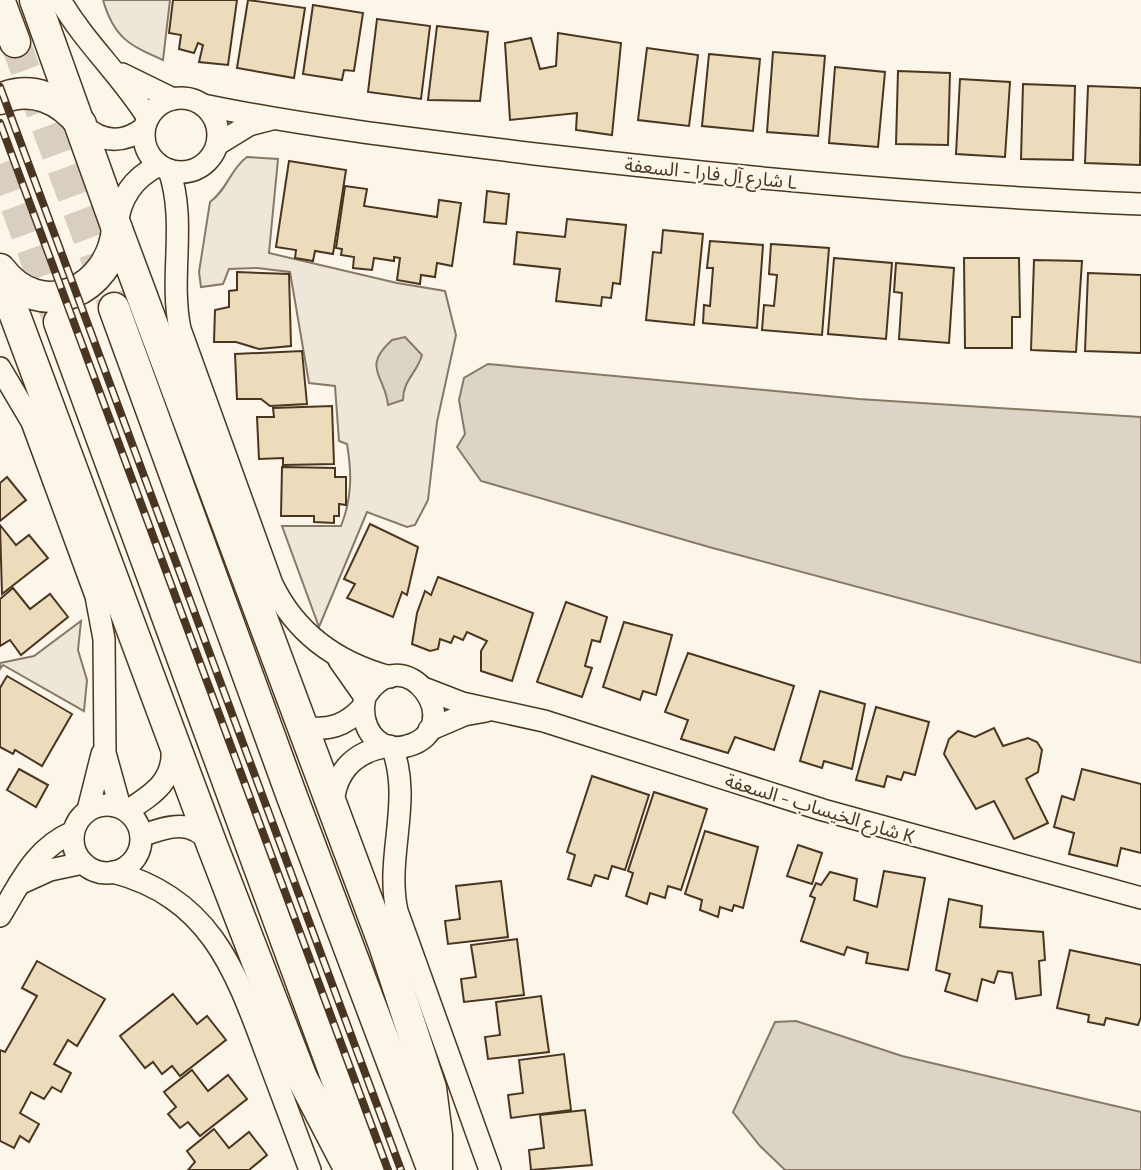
<svg xmlns="http://www.w3.org/2000/svg" width="1141" height="1170" viewBox="0 0 1141 1170" font-family="'Exo 2','Noto Sans Arabic',sans-serif">
<rect width="100%" height="100%" fill="#fbf6e9"/>
<!-- green -->
<g fill="#ede6d9" stroke="#887966" stroke-width="2">
<path d="M103,0H170L163,60C129,45 114,38 103,0Z"/>
<path d="M247,157L278,159L269,253L397,283L445,291L456,335L437,422L428,500L415,525L407,527L367,512L319,627L282,526H341C352,498 352,474 347,444L339,441L335,386L309,383L290,272L257,268L229,269L223,284L201,287L199,272L210,202C227,190 231,168 247,157Z"/>
<path d="M81,621L78,650L87,680L84,711L3,665L0,669V663L34,656Z"/>
</g>
<!-- water -->
<g fill="#dcd4c6" stroke="#887966" stroke-width="2">
<path d="M405,337L422,355C417,373 403,380 403,400L388,405C385,375 361,368 392,340Z"/>
<path d="M488,364L859,399L1141,417V663L709,547L481,481L457,447L465,434L459,400L464,378Z"/>
<path d="M796,1021L902,1056L1141,1112V1170H785L760,1146L733,1112L775,1022Z"/>
</g>
<!-- building -->
<g fill="#ecdcbc" stroke="#4a3520" stroke-width="2">
<path d="M173,0H237L228,65L199,62L203,45L198,43L194,53L179,49L181,35L169,33Z"/>
<path d="M248,0L305,8L294,78L237,68Z"/>
<path d="M313,5L363,13L354,71L344,70L342,80L303,74Z"/>
<path d="M377,19L430,26L421,99L368,92Z"/>
<path d="M437,26L488,32L480,101L428,100Z"/>
<path d="M558,33L621,43L612,135L576,130L577,113L510,120L505,43L531,38L540,69L556,66Z"/>
<path d="M647,48L698,55L689,126L638,120Z"/>
<path d="M773,52L825,56L818,136L767,132Z"/>
<path d="M709,54L760,59L753,131L702,126Z"/>
<path d="M835,67L885,72L878,147L829,143Z"/>
<path d="M898,71L950,73L948,145L896,144Z"/>
<path d="M960,79L1010,82L1005,157L956,154Z"/>
<path d="M1023,84L1075,86L1073,160L1021,159Z"/>
<path d="M1088,86L1141,88L1140,165L1085,163Z"/>
<path d="M289,161L346,170L333,254L315,251L313,261L295,258L296,250L276,247Z"/>
<path d="M345,186L367,189L364,206L437,217L439,200L461,203L452,266L437,263L435,277L421,275L420,284L397,280L400,258L394,257V261L374,258L372,270L353,268L354,257L341,255L342,249L336,248Z"/>
<path d="M487,191L509,194L506,224L484,222Z"/>
<path d="M567,219L626,225L620,284L613,283L611,298L602,297L601,306L556,301L560,269L514,264L517,232L565,237Z"/>
<path d="M663,230L703,234L694,325L646,320L653,252L661,253Z"/>
<path d="M710,241L763,245L757,328L703,323L704,305L710,306L713,268H707Z"/>
<path d="M771,244L829,248L822,335L762,330L764,305L774,306L777,275L769,274Z"/>
<path d="M834,258L892,263L886,339L828,334Z"/>
<path d="M964,258H1019L1020,317H1012V348H965Z"/>
<path d="M1034,260L1082,261L1076,352L1031,350Z"/>
<path d="M896,263L954,268L949,343L899,339L902,293L894,292Z"/>
<path d="M237,272L289,274L291,346L259,349L236,342H214L215,310L229,307V291L237,290Z"/>
<path d="M1088,273L1141,275V353L1085,351Z"/>
<path d="M302,351L307,404L270,406L261,399H237L235,354Z"/>
<path d="M332,406L334,464L283,465V458L259,459L257,417H274L273,408Z"/>
<path d="M282,467L335,468V477H346V505L339,504V516H334V523L314,522V516H281Z"/>
<path d="M7,477L26,500L0,521V483Z"/>
<path d="M370,524L418,547L407,595L402,592L393,617L347,598L355,584L344,579Z"/>
<path d="M0,525L16,545L29,535L48,558L2,594Z"/>
<path d="M438,577L533,613L512,681L481,671V651L487,641L467,632L463,640L454,636L451,643L440,639L438,649L430,651L412,644L417,613L425,591L431,595Z"/>
<path d="M13,588L30,609L50,594L68,617L21,655L10,640L0,646V599Z"/>
<path d="M566,602L607,617L600,642L592,640L585,666L592,668L582,697L537,682Z"/>
<path d="M624,622L672,635L656,695L643,691L640,700L603,687Z"/>
<path d="M688,653L794,686L774,750L735,737L728,753L681,739L688,720L665,712Z"/>
<path d="M7,676L72,714L42,766L15,750L13,754L0,747V688Z"/>
<path d="M820,691L865,704L852,769L824,761L822,768L800,761Z"/>
<path d="M876,707L929,722L915,775L904,772L901,780L887,776L884,787L856,780Z"/>
<path d="M994,728L1003,746L1028,738L1037,742L1042,750L1038,772L1026,779L1048,823L1014,839L994,801L976,809L944,754L949,739L958,731L975,737Z"/>
<path d="M19,769L48,785L36,807L7,790Z"/>
<path d="M1082,769L1141,784V853L1121,848L1117,866L1069,854L1074,833L1054,827L1062,796L1074,800Z"/>
<path d="M592,776L649,795L625,870L612,866L608,879L595,875L591,886L568,879L575,855L567,852Z"/>
<path d="M654,792L707,809L681,890L668,886L665,898L650,893L647,904L626,896L633,873L628,871Z"/>
<path d="M705,831L758,847L743,908L734,905L732,911L720,907L718,917L700,910L702,900L685,894Z"/>
<path d="M798,845L822,853L812,884L787,876Z"/>
<path d="M884,871L925,878L908,970L866,963L868,953L847,947L844,955L801,941L815,898L810,896L816,883L821,885L830,872L857,879L854,900L877,907Z"/>
<path d="M501,881L508,937L448,944L445,921L460,919L456,886Z"/>
<path d="M949,899L982,906L980,927L1043,932L1045,960L1039,961L1041,995L1016,999L1012,973L998,971L994,983L982,979L977,1001L945,991L950,974L936,970Z"/>
<path d="M517,939L524,995L464,1002L461,979L476,977L471,945Z"/>
<path d="M1070,950L1141,965V1017L1138,1025L1106,1018L1104,1025L1088,1022L1089,1015L1057,1008Z"/>
<path d="M37,961L105,999L77,1046L68,1040L54,1064L71,1073L61,1092L52,1087L44,1099L31,1092L20,1113L39,1124L29,1142L20,1136L14,1148L0,1141V1050L5,1052L37,996L22,988Z"/>
<path d="M173,994L197,1024L207,1016L226,1040L180,1076L172,1066L162,1074L153,1062L145,1068L120,1036Z"/>
<path d="M541,996L549,1052L488,1059L485,1037L500,1035L496,1002Z"/>
<path d="M564,1054L571,1110L511,1118L508,1095L523,1093L519,1060Z"/>
<path d="M192,1070L208,1091L228,1075L247,1099L200,1136L188,1122L180,1128L168,1114L176,1107L164,1092Z"/>
<path d="M585,1110L592,1165L531,1170L529,1150L544,1148L540,1115Z"/>
<path d="M214,1129L229,1148L249,1132L267,1155L249,1170H188L195,1162L187,1151Z"/>
</g>
<g fill="none" stroke-linecap="round" stroke-linejoin="round">
<!-- secondary-tunnel -->
<g stroke="#d8cfc1" stroke-width="30" stroke-dasharray="30 15" stroke-linecap="butt">
<path d="M15,42L114,308"/>
<path d="M0,164L57,318"/>
</g>
<!-- street casing -->
<g stroke="#4a3520" stroke-width="24">
<g id="street">
<path d="M60,0C85,43 122,76 148,118"/>
<path d="M122,74L173,99"/>
<circle cx="181" cy="135" r="37"/>
<path d="M203,105C315,128 431,141 544,155C742,178 942,196 1141,204"/>
<path d="M82,124C101,143 123,144 144,128"/>
<path d="M218,144L249,125L272,119"/>
<path d="M169,170C187,222 169,276 180,329L272,584C296,634 338,663 390,677"/>
<path d="M117,227C119,198 133,178 159,165"/>
<path d="M0,368L32,422L96,596L104,639L105,753L120,807"/>
<path d="M339,660L365,697C358,724 376,755 407,746C471,729 405,633 365,697"/>
<path d="M426,689L462,703L544,721L823,810L1141,898"/>
<path d="M304,727C328,731 345,726 362,708"/>
<path d="M429,730L464,715L486,711"/>
<path d="M392,747C413,801 385,856 397,911L490,1170"/>
<circle cx="107" cy="839" r="34"/>
<path d="M333,805C335,771 355,751 389,746"/>
<path d="M88,810L102,754"/>
<path d="M127,811C153,794 175,781 172,747"/>
<path d="M141,836C168,826 192,818 211,844"/>
<path d="M113,872C208,897 234,966 265,1050C280,1090 295,1130 310,1170"/>
<path d="M19,884L50,870L83,863"/>
<path d="M0,916C21,882 34,849 73,832"/>
</g>
</g>
<!-- secondary casing -->
<g stroke="#4a3520" stroke-width="33">
<g id="secondary">
<path d="M35,0L117,229L384,945L431,1088L437,1135V1170"/>
<path d="M0,2L15,42"/>
<path d="M0,99C32,85 61,99 81,124"/>
<path d="M0,269C41,324 111,291 117,229"/>
<path d="M0,275L212,845L302,1078L350,1170"/>
<path d="M114,308L291,794L430,1163"/>
<path d="M59,322L370,1170"/>
</g>
</g>
<!-- street -->
<use href="#street" stroke="#fbf6e9" stroke-width="21"/>
<!-- secondary -->
<use href="#secondary" stroke="#fbf6e9" stroke-width="30"/>
<!-- rail casing -->
<g stroke="#4a3520" stroke-width="8">
<g id="rail">
<path d="M0,87L401,1170"/>
<path d="M0,123L388,1170"/>
</g>
</g>
<!-- rail -->
<use href="#rail" stroke="#fbf6e9" stroke-width="5" stroke-dasharray="16" stroke-linecap="butt"/>
</g>
<g text-anchor="middle" stroke-width="5" stroke-linejoin="round" paint-order="stroke">
<!-- street labels -->
<g font-size="19" fill="#4a3520" stroke="#fbf6e9">
<text transform="translate(711 173) rotate(6)" y="7">شارع آل فارا - السعفة L</text>
<text transform="translate(820 808) rotate(17)" y="7">شارع الخيساب - السعفة K</text>
</g>
</g>
</svg>
